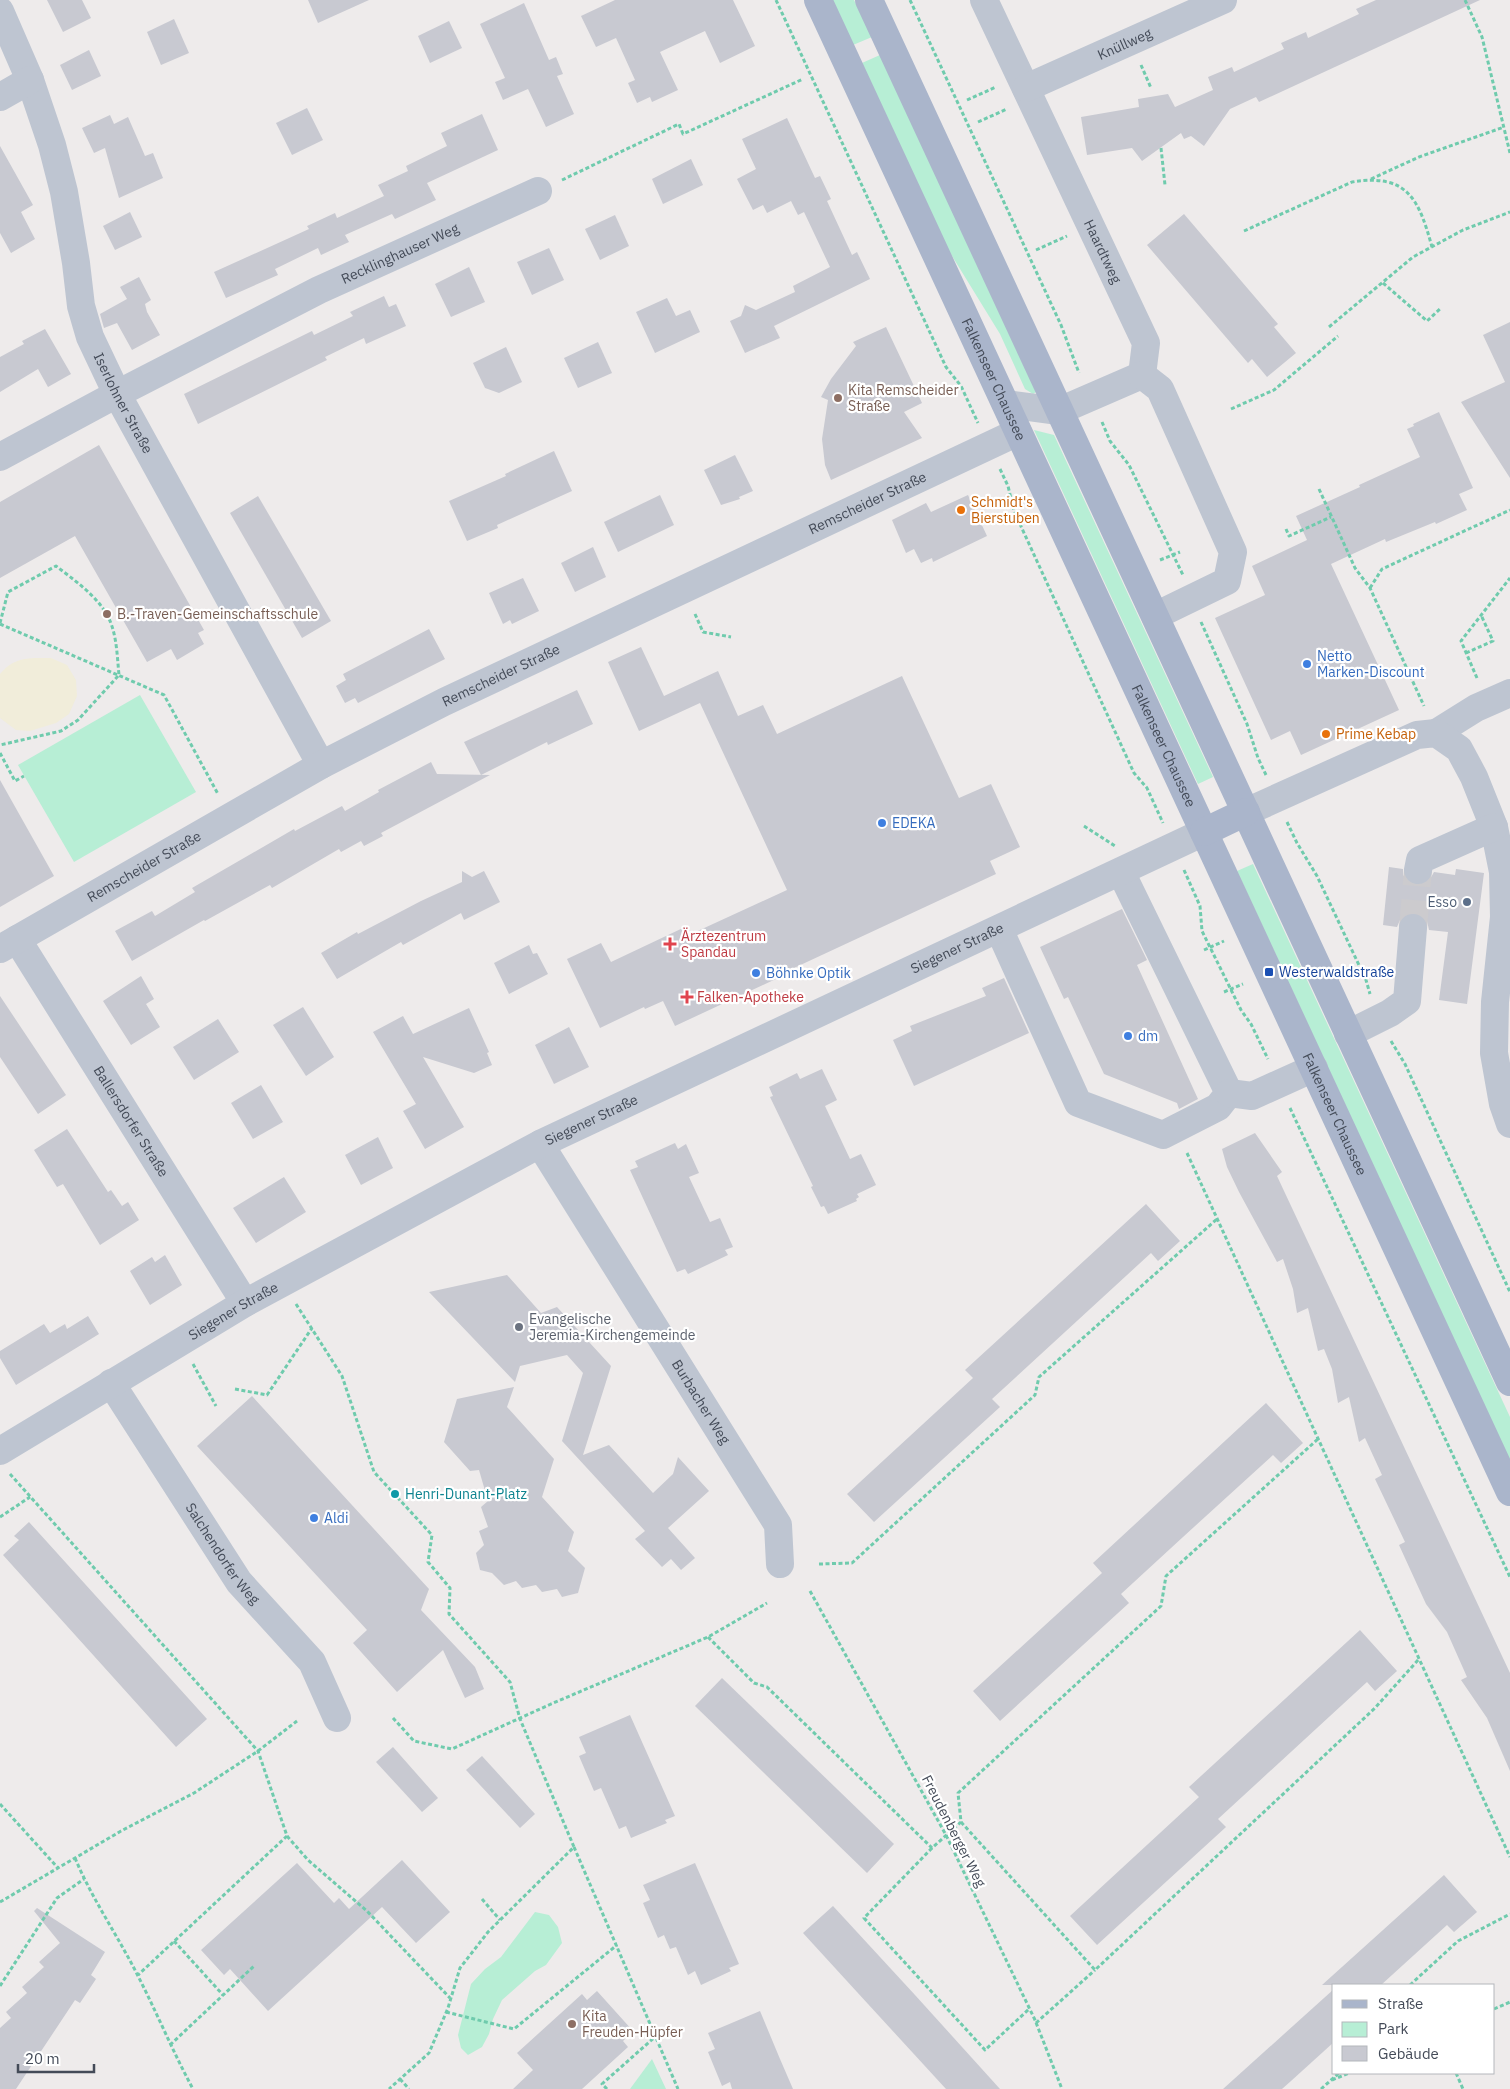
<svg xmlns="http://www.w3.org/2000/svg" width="1510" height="2089" viewBox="0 0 1510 2089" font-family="'IBM Plex Sans',sans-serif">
<rect width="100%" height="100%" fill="#eeebeb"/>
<!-- green -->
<g fill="#b7eed5">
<path d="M832,0H854L872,37L853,45Z"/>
<path d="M880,55L1036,392L1033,394L1025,389L1000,334L949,251L862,63Z"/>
<path d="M1034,430L1054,435L1213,777L1198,784Z"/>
<path d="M140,695L196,792L74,862L18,765Z"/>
<path d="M1253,864L1510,1417V1461L1237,871Z"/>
<path d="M535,1912L549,1915L558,1927L562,1943L546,1965L535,1971L502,2000L493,2019L489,2034L482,2047L468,2055L461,2048L458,2035L471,1984L485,1969L501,1957Z"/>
<path d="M652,2059L666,2089H630Z"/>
</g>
<!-- sand -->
<path fill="#f1edda" d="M51,658L67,665L76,680L77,696L69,714L56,723L30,731L16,730L0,718V674C15,656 30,658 51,658Z"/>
<!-- building -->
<g fill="#c8c9d1">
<path d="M47,0H82L91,18L63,32Z"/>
<path d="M308,0H369L318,23Z"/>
<path d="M615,0H733L755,46L720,63L705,31L660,52L678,90L652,102L650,97L637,103L628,83L635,80L616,38L596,47L581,16Z"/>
<path d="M1376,0H1480L1259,102L1256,97L1230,109L1204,146L1191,136L1184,139L1181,133L1142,161L1132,148L1087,155L1081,117L1139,107L1138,99L1168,94L1175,107L1213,90L1208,77L1232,67L1234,72L1284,49L1281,43L1306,32L1308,38L1359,14L1356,9Z"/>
<path d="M524,3L549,60L556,57L563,74L557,76L574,114L546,127L528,89L503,100L495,82L505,78L480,24Z"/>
<path d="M174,19L189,53L161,65L147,32Z"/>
<path d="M449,21L462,48L430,63L418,36Z"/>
<path d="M89,50L101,76L72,90L60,65Z"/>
<path d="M307,108L323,140L292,155L276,123Z"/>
<path d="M482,114L498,150L427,183L436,200L395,219L392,214L345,235L349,242L321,255L318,248L275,269L278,275L226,298L214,272L309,229L307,226L335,213L337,218L384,196L378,185L408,171L406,166L447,146L441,133Z"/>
<path d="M110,115L114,124L128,117L145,156L153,153L163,178L119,198L105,148L94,153L82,128Z"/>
<path d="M787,118L815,178L820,176L831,199L827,201L852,255L857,252L870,279L774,326L780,338L745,353L730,321L741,316L745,305L756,310L795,292L793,286L830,267L804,212L798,215L791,201L767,213L763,205L753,210L737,179L756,169L742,139Z"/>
<path d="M0,146L33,205L21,212L35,239L11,253L0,233Z"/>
<path d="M691,159L703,185L663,204L652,179Z"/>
<path d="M130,212L142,237L115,250L103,226Z"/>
<path d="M1184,214L1278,324L1274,327L1296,353L1267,377L1252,359L1248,363L1147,245Z"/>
<path d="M615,215L629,246L600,260L585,229Z"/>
<path d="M549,248L564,280L532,295L517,262Z"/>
<path d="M469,267L485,302L451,317L435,284Z"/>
<path d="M139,277L151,300L145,304L147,312L160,335L132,350L117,323L104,328L100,314L127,299L120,287Z"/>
<path d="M384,296L389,307L396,304L406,326L366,344L364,338L325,357L327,360L198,424L184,394L312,331L314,335L353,316L350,312Z"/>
<path d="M667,298L676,316L690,310L700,332L655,353L636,312Z"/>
<path d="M1510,322V478L1461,402L1505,382L1483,335Z"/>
<path d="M886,327L922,403L904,412L922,438L831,480L825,465L822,439L828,400L821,397L831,379L856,346L853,342Z"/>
<path d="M45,329L71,374L48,387L38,369L0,392V357L24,344L22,341Z"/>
<path d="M598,342L612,373L578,388L564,358Z"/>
<path d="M506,347L522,382L499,393L485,388L473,363Z"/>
<path d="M1439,412L1473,488L1459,494L1467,510L1436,524L1435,522L1386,542L1385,539L1331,564L1399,710L1301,755L1290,731L1271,740L1215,618L1265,595L1252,566L1307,540L1296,516L1360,487L1359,485L1420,457L1407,429L1414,426L1413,424Z"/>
<path d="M99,445L204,630L198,633L204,644L177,660L171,649L147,662L75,536L0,578V502Z"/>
<path d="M554,451L572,491L497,525L498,528L467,541L449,501L506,476L505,474Z"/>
<path d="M735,455L753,491L739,497L740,499L721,505L704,470Z"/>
<path d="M660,495L674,525L618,552L604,522Z"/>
<path d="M968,495L987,536L933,562L932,558L921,563L914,549L906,553L892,520L926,503L931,512Z"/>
<path d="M258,496L331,621L302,638L230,513Z"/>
<path d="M593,547L606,577L575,592L561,563Z"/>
<path d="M523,578L539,611L512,624L510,620L503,624L489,593Z"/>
<path d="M429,629L445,659L358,703L355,698L345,703L336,686L346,680L343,674Z"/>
<path d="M641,647L664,696L718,671L738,716L763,705L777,734L902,676L959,798L991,784L1020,847L990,861L996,874L794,968L795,970L675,1026L663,1001L645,1009L644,1007L600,1028L567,959L601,943L611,962L685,927L689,935L787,890L700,703L639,731L608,662Z"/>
<path d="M577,690L593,724L548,745L547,742L481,775L464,742Z"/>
<path d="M431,762L437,774L490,775L381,833L383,836L364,846L361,841L341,852L339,849L272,888L270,885L205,921L204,920L132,961L115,931L152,911L155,916L195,892L192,888L294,829L295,831L342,806L345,811L379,792L378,790Z"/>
<path d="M0,780L54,876L0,907Z"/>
<path d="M1389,867L1403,869V875L1407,881L1415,885H1423L1429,881L1434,872L1455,875L1456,869L1484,873L1467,1004L1439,1000L1448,932L1429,930L1427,921L1421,915L1415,913L1406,914L1400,920L1397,927L1383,925Z"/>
<path d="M462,871L472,877L484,871L500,902L464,920L461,913L403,945L401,942L337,979L321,953L357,932L358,934L421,901L462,882Z"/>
<path d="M1122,909L1147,960L1137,965L1198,1099L1179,1109L1177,1103L1104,1074L1068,997L1064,999L1040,947Z"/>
<path d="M529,945L533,954L537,953L548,974L509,994L494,963Z"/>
<path d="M141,976L154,999L146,1004L160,1027L131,1045L103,1001Z"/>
<path d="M1004,978L1029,1033L914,1086L893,1040L912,1031L910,1026L986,996L982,988Z"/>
<path d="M0,996L66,1095L38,1114L0,1057Z"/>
<path d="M303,1007L334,1057L306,1076L273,1025Z"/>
<path d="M469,1008L489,1052L487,1053L492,1065L474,1073L423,1057L464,1127L425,1149L403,1111L416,1104L373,1032L403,1016L413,1034Z"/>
<path d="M218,1019L239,1052L194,1080L173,1047Z"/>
<path d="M569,1027L589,1067L554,1084L535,1045Z"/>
<path d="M822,1069L837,1100L825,1106L850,1159L861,1154L876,1185L857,1194L859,1197L856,1199L857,1201L828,1214L824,1206L821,1207L811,1187L813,1186L770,1097L773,1096L769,1087L797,1073L800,1079Z"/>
<path d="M261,1085L283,1122L253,1139L231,1103Z"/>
<path d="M67,1129L108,1192L111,1190L122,1206L128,1202L139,1220L100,1245L63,1184L57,1187L34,1150Z"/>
<path d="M1255,1133L1282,1172L1277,1176L1510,1673V1771L1487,1718L1461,1680L1467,1677L1447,1632L1426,1604L1399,1545L1405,1542L1375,1479L1382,1475L1365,1438L1359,1442L1349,1397L1338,1403L1332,1369L1324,1349L1318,1351L1308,1308L1297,1313L1293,1289L1283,1259L1277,1262L1239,1192L1227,1167L1222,1149Z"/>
<path d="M378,1137L393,1168L361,1185L345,1155Z"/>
<path d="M675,1143L678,1149L686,1144L699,1173L689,1177L710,1222L720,1218L733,1247L725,1250L728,1255L688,1274L685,1269L677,1272L630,1170L638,1167L635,1161Z"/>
<path d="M284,1177L306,1212L256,1243L233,1208Z"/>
<path d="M1146,1204L1180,1241L1158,1261L1151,1253L992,1399L1000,1407L874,1522L847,1494L973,1378L965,1370Z"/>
<path d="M165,1255L182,1285L150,1305L130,1271L152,1257L155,1262Z"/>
<path d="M507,1275L541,1313L557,1307L611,1366L583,1455L609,1445L653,1493L673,1474L678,1457L709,1491L668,1528L695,1558L681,1570L671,1559L662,1567L635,1539L645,1531L562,1441L583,1373L567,1355L520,1366L515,1382L429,1292Z"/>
<path d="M88,1316L99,1334L16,1385L0,1358V1351L44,1324L50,1333L65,1324L67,1329Z"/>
<path d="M514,1387L507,1407L554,1459L542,1497L574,1532L568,1551L585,1568L578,1593L562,1597L557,1589L542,1592L536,1585L522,1588L516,1581L504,1585L492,1573L480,1570L476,1553L484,1545L479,1531L488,1527L481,1507L488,1501L479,1470L470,1471L444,1442L457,1399Z"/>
<path d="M252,1396L429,1589L421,1610L475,1667L484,1689L465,1698L443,1650L397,1692L353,1643L367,1630L197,1446Z"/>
<path d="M1266,1403L1303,1443L1281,1463L1273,1455L1183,1537L1121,1594L1129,1603L1000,1721L973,1691L1102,1573L1093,1563Z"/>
<path d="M29,1522L207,1719L176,1747L3,1555L19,1540L14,1536Z"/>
<path d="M1360,1630L1397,1671L1375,1691L1367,1682L1218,1819L1226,1827L1097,1945L1070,1916L1199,1797L1189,1787Z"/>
<path d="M722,1678L894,1844L867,1873L695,1706Z"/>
<path d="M630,1715L675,1816L665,1820L667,1823L631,1838L626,1826L619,1829L601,1788L594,1791L579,1756L586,1753L579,1737Z"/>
<path d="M393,1747L438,1798L422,1812L376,1762Z"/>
<path d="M482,1756L535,1814L520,1828L466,1770Z"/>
<path d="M402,1860L450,1912L416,1943L382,1907L268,2011L230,1969L224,1975L201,1950L297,1863L334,1903L339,1898L349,1909Z"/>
<path d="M695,1863L739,1964L729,1968L731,1971L701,1985L695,1971L688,1975L676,1947L670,1949L664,1935L658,1938L643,1903L650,1900L643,1885Z"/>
<path d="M1444,1875L1477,1912L1454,1932L1447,1925L1381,1985H1322Z"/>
<path d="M833,1906L915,1995L1000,2089H946L857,1992L803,1933Z"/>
<path d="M37,1908L105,1952L91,1975L96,1979L80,2003L75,2000L16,2089H0V2028L11,2018L6,2012L27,1993L22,1987L44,1967L39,1962L60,1943L34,1911Z"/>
<path d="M1334,1989V2042L1291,2081L1282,2089H1223Z"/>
<path d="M597,1991L633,2031L623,2041L628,2047L582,2089H513L533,2070L517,2053L582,1994L587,2000Z"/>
<path d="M760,2011L780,2059L793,2089H732L730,2082L722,2086L708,2052L715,2049L708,2033Z"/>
</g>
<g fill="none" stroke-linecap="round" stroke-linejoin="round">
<!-- minor-tunnel -->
<path stroke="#cccbce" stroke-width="28" stroke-dasharray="28 14" stroke-linecap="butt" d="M1413,928L1418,870"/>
<!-- path -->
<g stroke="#6fcbad" stroke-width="3" stroke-dasharray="4 2.5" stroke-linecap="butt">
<path d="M776,0L946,367L961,386L978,423"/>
<path d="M910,0L1061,325L1079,373"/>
<path d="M1465,0L1482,37L1510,153"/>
<path d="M1141,65L1151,88"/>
<path d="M967,100L996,87"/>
<path d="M978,122L1007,109"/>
<path d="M1161,148L1165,185"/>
<path d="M1371,179L1419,157L1504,127"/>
<path d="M562,180L679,124L683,134L803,79"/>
<path d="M1244,231L1352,182C1408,173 1419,200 1432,247"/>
<path d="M1036,250L1067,236"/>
<path d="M1383,283L1427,321L1440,309"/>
<path d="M1329,327L1413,257L1463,230L1510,212"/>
<path d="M1231,409L1274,390L1338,336"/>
<path d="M1102,422L1110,441L1129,465L1183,575"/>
<path d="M1000,469L1008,486L1014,511L1134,773L1147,788L1163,823"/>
<path d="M1319,489L1355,568L1370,588L1424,706"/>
<path d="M1286,529L1289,536L1331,517"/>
<path d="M1160,560L1180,552"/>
<path d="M1370,588L1382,569L1510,510"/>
<path d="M695,614L703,632L731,637"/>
<path d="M1201,622L1247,724L1258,758L1266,775"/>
<path d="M0,623L8,592L56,566C74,580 96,595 107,615C117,632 117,656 119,675L78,720L61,731L0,745"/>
<path d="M0,624L164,695L218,794"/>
<path d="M1466,653L1493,641L1481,615"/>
<path d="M1477,678L1461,641L1510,578"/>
<path d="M0,753L15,781L24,776"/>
<path d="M1287,822L1297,843L1317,876L1366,980L1370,994"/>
<path d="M1084,826L1115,846"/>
<path d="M1184,870L1200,906L1202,931L1241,1010L1251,1024L1268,1059"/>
<path d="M1204,950L1224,941"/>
<path d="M1224,992L1243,984"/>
<path d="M1391,1041L1405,1064L1510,1292"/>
<path d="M1290,1108L1510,1577"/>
<path d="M1187,1153L1510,1857"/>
<path d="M296,1304L342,1376L374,1472L432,1535L428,1562L450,1588L449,1614L510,1682L520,1719L574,1847L488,1932L460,1968L448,2008L429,2053L389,2089"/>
<path d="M193,1364L216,1406"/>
<path d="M235,1389L267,1395L312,1328"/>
<path d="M10,1474L258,1751L287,1836L138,1975"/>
<path d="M0,1517L30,1497"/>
<path d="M819,1564L852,1563L1035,1395L1039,1377L1217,1219"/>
<path d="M810,1591L946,1835L1035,2020L1062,2089"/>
<path d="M708,1637L754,1683L767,1687L932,1848L961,1822L958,1793L1161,1606L1166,1576L1318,1439"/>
<path d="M393,1718L414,1741L452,1749L551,1704L708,1637L767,1603"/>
<path d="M0,1804L58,1868"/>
<path d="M961,1822L1095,1970L1375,1708L1419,1659"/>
<path d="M287,1836L308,1860L367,1911L450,1998"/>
<path d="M574,1847L678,2089"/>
<path d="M932,1848L864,1918L985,2050L1029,2009"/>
<path d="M75,1858C92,1899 118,1936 138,1976C157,2013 173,2052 193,2089"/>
<path d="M482,1899L500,1920"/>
<path d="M0,1902L121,1831L194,1793L258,1751L297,1721"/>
<path d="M174,1941L223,1995"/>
<path d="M1410,1985L1458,1941L1510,1914"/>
<path d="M0,1986L57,1898L84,1879"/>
<path d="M1494,2009L1510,2002"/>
<path d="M446,2012L514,2029L617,1945"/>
<path d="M1036,2023L1095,1970"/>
<path d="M170,2045L254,1966"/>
<path d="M1456,2073L1463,2089"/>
<path d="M400,2079L409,2089"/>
<path d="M1332,2080L1349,2073"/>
<path d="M607,2089L602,2084L656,2036"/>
<path d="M1321,2089L1339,2073"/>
</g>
<!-- minor -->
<g stroke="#bec5d1" stroke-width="28">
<path id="s1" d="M984,0L1146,343L1142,375L1059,411L1006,404"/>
<path id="s2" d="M0,11L30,80L52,145L64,192L76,263L81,306L90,337L117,394L321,765"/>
<path id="s3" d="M1026,88L1223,0"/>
<path d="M0,97L30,80"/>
<path d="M1142,375L1160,389L1233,552L1227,581L1155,616"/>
<path id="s4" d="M0,457L117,394L319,290L538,191"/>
<path d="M1436,733L1476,708L1510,693"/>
<path d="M1246,812L1417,735L1436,733L1459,749L1474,777L1494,827L1503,872L1504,917L1495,1002L1494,1053L1503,1104L1510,1124"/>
<path d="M1418,870L1420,860L1494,827"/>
<path d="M999,929L1078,1103L1163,1135L1218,1107L1229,1093L1121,872"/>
<path id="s5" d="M17,939L245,1303"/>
<path id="s6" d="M0,949L321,765L444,702L1018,432"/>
<path d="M1348,1034L1390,1013L1407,1001L1413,928"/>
<path d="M1229,1093L1252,1096L1314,1068"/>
<path id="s7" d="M540,1144L778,1525L780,1564"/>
<path id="s8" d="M111,1383L239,1582L312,1662L337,1718"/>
<path id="s9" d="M0,1451L245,1303L540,1144L1204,832"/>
</g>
<!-- major -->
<g stroke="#aab5cb" stroke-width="28">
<path id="s10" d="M818,0L1510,1492"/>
<path d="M869,0L1510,1382"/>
<path d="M1204,832L1246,812"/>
</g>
</g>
<!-- markers -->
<g fill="#8d6e63" stroke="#fff" stroke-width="2">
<circle cx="838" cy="398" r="5"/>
<circle cx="107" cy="614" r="5"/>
<circle cx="572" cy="2024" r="5"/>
</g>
<g fill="#e8710a" stroke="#fff" stroke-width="2">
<circle cx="961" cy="510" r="5"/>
<circle cx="1326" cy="734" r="5"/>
</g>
<g fill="#3f7fe0" stroke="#fff" stroke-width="2">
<circle cx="1307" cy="664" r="5"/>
<circle cx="882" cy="823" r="5"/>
<circle cx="756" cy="973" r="5"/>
<circle cx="1128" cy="1036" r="5"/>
<circle cx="314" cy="1518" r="5"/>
</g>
<circle fill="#5c6f8a" stroke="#fff" stroke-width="2" cx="1467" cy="902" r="5"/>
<g fill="#e0444e" stroke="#fff" stroke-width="2">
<path d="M667.5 936.5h5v5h5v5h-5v5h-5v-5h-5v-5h5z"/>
<path d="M684.5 989.5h5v5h5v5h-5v5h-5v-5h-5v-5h5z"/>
</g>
<rect fill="#1a4fb4" stroke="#fff" stroke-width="2" x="1264" y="967" width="10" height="10" rx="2.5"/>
<circle fill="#6b7280" stroke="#fff" stroke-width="2" cx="519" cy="1327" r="5"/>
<circle fill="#0f9aa8" stroke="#fff" stroke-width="2" cx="395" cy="1494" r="5"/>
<g text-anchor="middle" stroke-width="4.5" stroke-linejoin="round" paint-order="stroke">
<!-- street labels -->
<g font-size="14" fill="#444b58" stroke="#fff">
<text dy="5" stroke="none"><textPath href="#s3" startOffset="108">Knüllweg</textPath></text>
<text dy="5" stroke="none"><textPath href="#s1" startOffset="278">Haardtweg</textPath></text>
<text dy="5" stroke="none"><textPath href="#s4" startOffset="449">Recklinghauser Weg</textPath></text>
<text dy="5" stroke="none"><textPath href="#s10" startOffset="418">Falkenseer Chaussee</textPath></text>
<text dy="5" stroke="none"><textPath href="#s2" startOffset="414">Iserlohner Straße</textPath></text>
<text dy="5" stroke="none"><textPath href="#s6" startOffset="976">Remscheider Straße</textPath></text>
<text dy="5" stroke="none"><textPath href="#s6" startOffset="571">Remscheider Straße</textPath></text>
<text dy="5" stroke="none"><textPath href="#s10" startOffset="822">Falkenseer Chaussee</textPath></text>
<text dy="5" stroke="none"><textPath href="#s6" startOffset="166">Remscheider Straße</textPath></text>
<text dy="5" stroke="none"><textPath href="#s9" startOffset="1082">Siegener Straße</textPath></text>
<text dy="5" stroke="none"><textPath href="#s10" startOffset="1228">Falkenseer Chaussee</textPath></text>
<text dy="5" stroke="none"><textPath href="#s9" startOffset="678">Siegener Straße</textPath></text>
<text dy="5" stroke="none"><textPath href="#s5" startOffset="215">Ballersdorfer Straße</textPath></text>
<text dy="5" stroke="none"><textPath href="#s9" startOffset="272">Siegener Straße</textPath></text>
<text dy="5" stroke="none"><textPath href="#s7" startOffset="304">Burbacher Weg</textPath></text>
<text dy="5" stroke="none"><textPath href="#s8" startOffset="204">Salchendorfer Weg</textPath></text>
<text transform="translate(954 1831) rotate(63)" y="5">Freudenberger Weg</text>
</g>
<!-- education labels -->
<g font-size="14" fill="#785e54" stroke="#fff" text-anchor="start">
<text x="848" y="395">Kita Remscheider<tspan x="848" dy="16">Straße</tspan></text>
<text x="117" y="619">B.-Traven-Gemeinschaftsschule</text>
<text x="582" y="2021">Kita<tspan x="582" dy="16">Freuden-Hüpfer</tspan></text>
</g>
<!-- food labels -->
<g font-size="14" fill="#c56008" stroke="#fff" text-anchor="start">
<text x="971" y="507">Schmidt's<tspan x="971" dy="16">Bierstuben</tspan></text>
<text x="1336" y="739">Prime Kebap</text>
</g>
<!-- shop labels -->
<g font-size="14" fill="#366cbe" stroke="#fff" text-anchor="start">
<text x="1317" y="661">Netto<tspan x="1317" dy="16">Marken-Discount</tspan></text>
<text x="892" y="828">EDEKA</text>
<text x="766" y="978">Böhnke Optik</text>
<text x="1138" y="1041">dm</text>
<text x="324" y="1523">Aldi</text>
</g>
<!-- service labels -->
<g font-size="14" fill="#4e5e75" stroke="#fff" text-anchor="end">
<text x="1457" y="907">Esso</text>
</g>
<!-- health labels -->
<g font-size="14" fill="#be3a42" stroke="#fff" text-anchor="start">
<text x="681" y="941">Ärztezentrum<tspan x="681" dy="16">Spandau</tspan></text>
<text x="697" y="1002">Falken-Apotheke</text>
</g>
<!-- transit labels -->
<g font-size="14" fill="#164399" stroke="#fff" text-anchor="start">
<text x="1279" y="977">Westerwaldstraße</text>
</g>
<!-- worship labels -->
<g font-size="14" fill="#5b616d" stroke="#fff" text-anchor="start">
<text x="529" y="1324">Evangelische<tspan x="529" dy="16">Jeremia-Kirchengemeinde</tspan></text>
</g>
<!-- culture labels -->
<g font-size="14" fill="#0d838f" stroke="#fff" text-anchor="start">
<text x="405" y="1499">Henri-Dunant-Platz</text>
</g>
</g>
<!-- legend -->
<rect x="1332" y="1984" width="162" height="90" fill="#ffffff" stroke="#b4b7bc"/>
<rect x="1342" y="2000" width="25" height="8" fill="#aab5cb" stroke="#b4b7bc"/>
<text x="1378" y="2009" font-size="15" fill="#444b58">Straße</text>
<rect x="1342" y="2022" width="25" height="15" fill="#b7eed5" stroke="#b4b7bc"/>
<text x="1378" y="2034" font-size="15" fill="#444b58">Park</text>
<rect x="1342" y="2046" width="25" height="15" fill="#c8c9d1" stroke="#b4b7bc"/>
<text x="1378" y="2059" font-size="15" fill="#444b58">Gebäude</text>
<!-- scale -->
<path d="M18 2064v8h76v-8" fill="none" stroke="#444b58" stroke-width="2.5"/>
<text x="25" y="2064" font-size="15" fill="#444b58" stroke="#ffffff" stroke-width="4" paint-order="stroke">20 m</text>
</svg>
